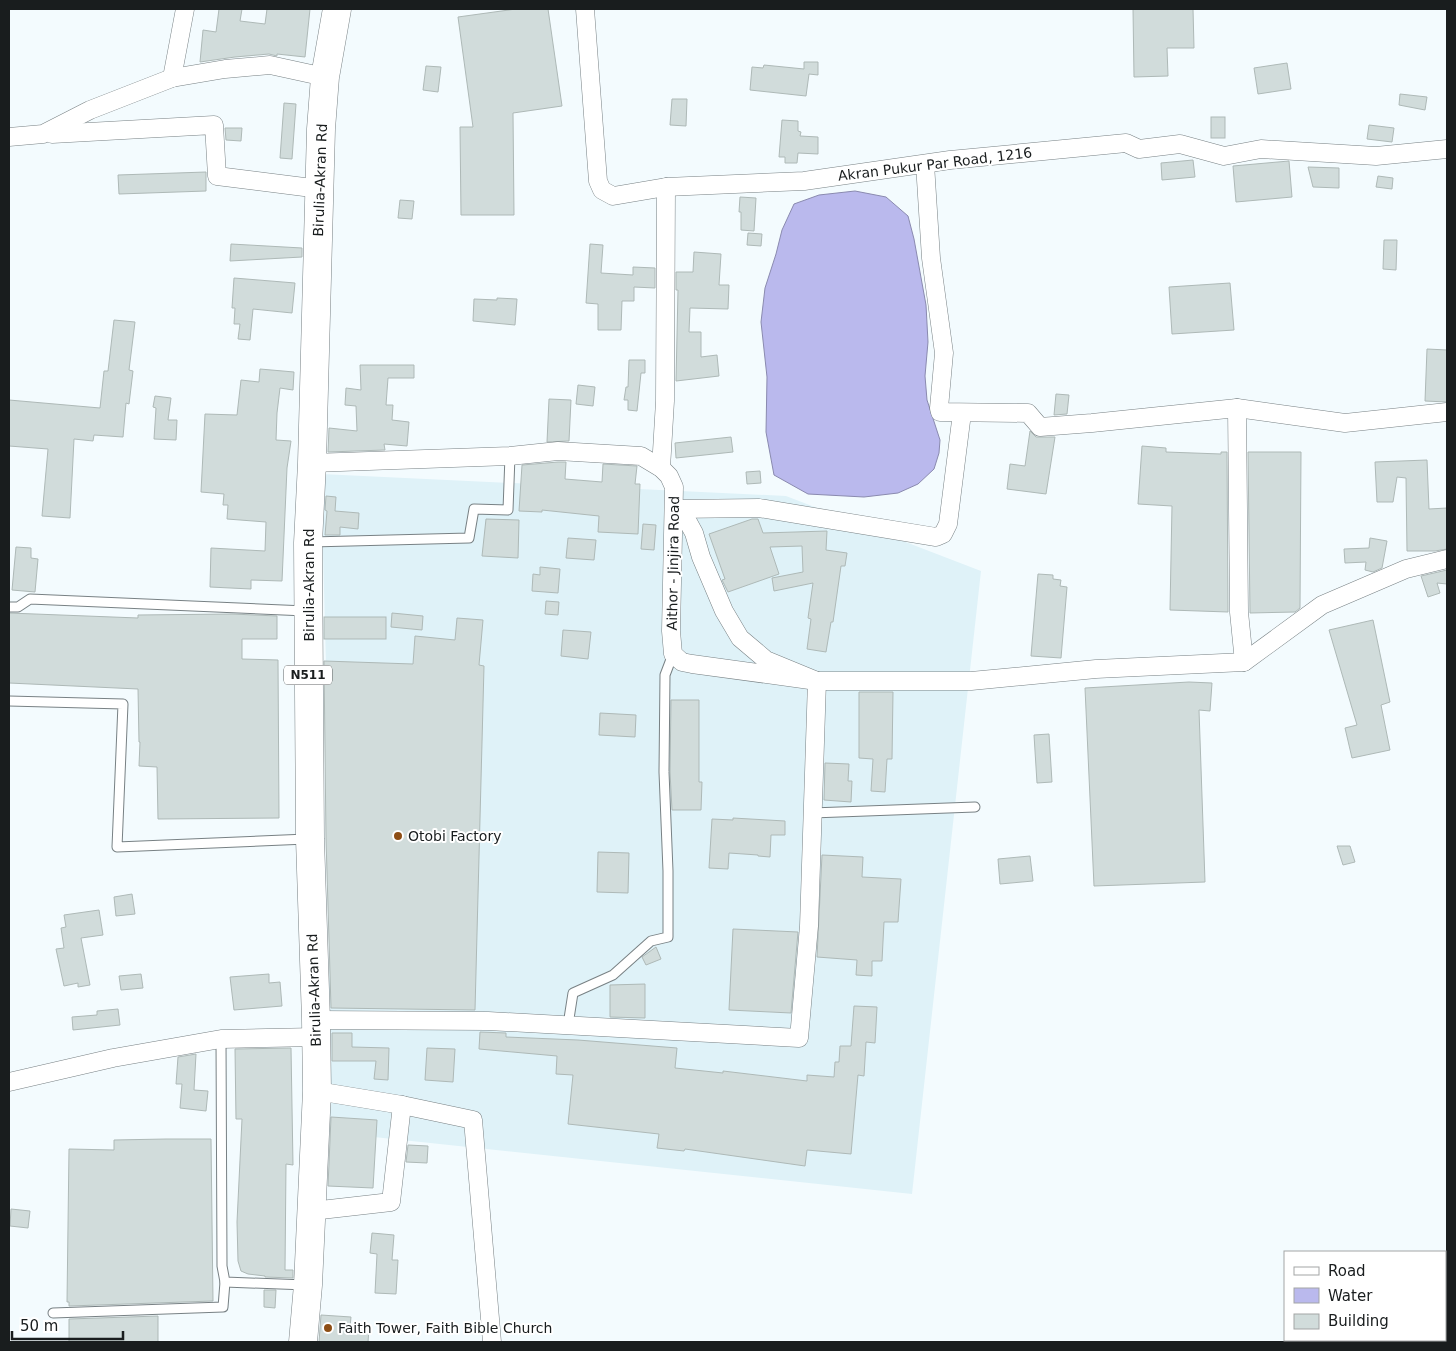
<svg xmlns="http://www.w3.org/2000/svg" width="1456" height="1351" viewBox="0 0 1456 1351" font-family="'DejaVu Sans',sans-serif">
<rect width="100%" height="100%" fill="#f3fbfe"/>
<!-- built -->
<path fill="#dff2f8" d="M321,474L786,496L981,571L912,1194L327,1132L326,1020L332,895Z"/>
<!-- water -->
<path fill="#bab9ed" stroke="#8a8aaf" d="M855,191L886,197L908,216L914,239L926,305L928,342L925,376L927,400L940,440L939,453L934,469L918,484L898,493L864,497L808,494L774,475L766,432L767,377L761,322L765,288L776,254L782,230L794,204L819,195Z"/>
<!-- building -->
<g fill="#d1dcdb" stroke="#aeb9b7">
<path d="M219,9H242L240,21L265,24L267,9H310L305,57L277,54V56L269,54L235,57L200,62L203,30L216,32Z"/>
<path d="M516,9H548L562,106L513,113L514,215H461L460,127H473L458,17Z"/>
<path d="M1133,9H1193L1194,48H1167L1168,76L1134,77Z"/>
<path d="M804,62H818V75L809,74L806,96L750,90L752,67L763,68L764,65L804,69Z"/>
<path d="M1287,63L1291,89L1258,94L1254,68Z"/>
<path d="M426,66L441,67L438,92L423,90Z"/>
<path d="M1400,94L1427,97L1425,110L1399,105Z"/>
<path d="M672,99H687L686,126L670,125Z"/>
<path d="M284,103L296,104L292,159L280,158Z"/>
<rect x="1211" y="117" width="14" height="21"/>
<path d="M782,120L798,121V131L801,132L800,136L818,137V154L798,153L797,163H785V157H779Z"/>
<path d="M1369,125L1394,128L1392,142L1367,139Z"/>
<path d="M225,128H242L241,141L226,140Z"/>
<path d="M1193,160L1195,177L1162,180L1161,163Z"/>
<path d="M1289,161L1292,197L1236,202L1233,166Z"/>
<path d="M1308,167L1339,168V188L1313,187Z"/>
<path d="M206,172V191L119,194L118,175Z"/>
<path d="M1378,176L1393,178L1392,189L1376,187Z"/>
<path d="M740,197L756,198L754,231L741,230V212H739Z"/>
<path d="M400,200L414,201L412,219L398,218Z"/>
<path d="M748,233L762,234L761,246L747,245Z"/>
<path d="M1384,240H1397L1396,270L1383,269Z"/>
<path d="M231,244L302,248V257L230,261Z"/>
<path d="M590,244L603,245L601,273L633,275V267L655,268V288L634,287V301H622L621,330H598V304L586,303Z"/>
<path d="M694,252L721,254L719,285H729L728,309L690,308L689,332H701V357L717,355L719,376L676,381L678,290H676V272H693Z"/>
<path d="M234,278L295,283L292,313L253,309L250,340L238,339L240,324H234L235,308H232Z"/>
<path d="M1230,283L1234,330L1172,334L1169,287Z"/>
<path d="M497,298L517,299L515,325L473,321L474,299L497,300Z"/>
<path d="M114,320L135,322L129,370L133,371L129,404L126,403L123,437L94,435L93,441L74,439L70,518L42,516L48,449L9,446V400L100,408L104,371H108Z"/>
<path d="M1427,349L1447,350V402L1425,401Z"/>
<path d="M629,360H645V373H641L637,411L628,410V400H624L626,387H628Z"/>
<path d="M360,365H414V378H388L386,405H393L392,420L409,422L407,446L384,444L385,450L328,452L329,428L357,431L356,406L345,405L346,388L361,390Z"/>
<path d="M260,369L294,372L293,390L280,388L277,413L276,440L291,441L287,468L282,581L251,580V589L210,587L211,548L265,551L266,522L227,519L228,505H223L224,494L201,492L205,414L237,415L241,380L259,382Z"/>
<path d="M578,385L595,387L593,406L576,404Z"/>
<path d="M1056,394L1069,395L1067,414L1054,415Z"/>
<path d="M155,396L171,398L168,420H177L176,440L154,439L156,408L153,407Z"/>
<path d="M549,399L571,400L569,441L547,442Z"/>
<path d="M1030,431L1036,437H1055L1046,494L1007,489L1010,464L1025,466Z"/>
<path d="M731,437L733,452L676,458L675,443Z"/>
<path d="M1142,446L1166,448V452L1221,454V452H1227L1228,612L1170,610L1172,506L1138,504Z"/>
<path d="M1248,452H1301L1300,608L1295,612L1250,613Z"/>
<path d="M1427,460L1429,509L1447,508V549L1435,551H1407L1406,478L1397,477L1393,502H1377L1375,462Z"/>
<path d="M558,462H566L565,479L602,482L603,464L637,466L635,484H640L638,534L598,532L599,516L542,510V512L519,511L522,465Z"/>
<path d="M760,471L761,483L747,484L746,472Z"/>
<path d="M326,496L336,497L335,511L359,513L358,529L340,527V535H325L327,511L325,510Z"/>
<path d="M486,519L519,520L518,558L482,556Z"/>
<path d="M752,519H758L763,533L827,531L826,550L847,553L845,566H841L833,622H831L826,652L807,649L811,619L808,618L813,583L774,591L772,578L803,572L802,546L770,547L779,574L728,592L722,580L725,579L709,534Z"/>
<path d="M643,524L656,525L654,550L641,549Z"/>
<path d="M568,538L596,540L594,560L566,558Z"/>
<path d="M1370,538L1387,541L1382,568L1373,572L1365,570L1366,562L1345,563L1344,549L1369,548Z"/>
<path d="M16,547L31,548V558L38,559L35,592L12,590Z"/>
<path d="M540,567L560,569L558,593L532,591L533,574L540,575Z"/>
<path d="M1447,570V584L1437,583L1440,593L1428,597L1421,576Z"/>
<path d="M1038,574L1053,575V579L1061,580L1060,586L1067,587L1061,658L1031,656Z"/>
<path d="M546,601L559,602L558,615L545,614Z"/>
<path d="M9,613L138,618V615L232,614L277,616V639H242V659L278,660L279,818L158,819L157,767L139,766L140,742H139L138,689L9,683Z"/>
<path d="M392,613L423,616L422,630L391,627Z"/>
<rect x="324" y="617" width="62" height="22"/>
<path d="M457,618L483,620L479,665L484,666L475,1010L331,1008L326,839L324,661L413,664L415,636L455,640Z"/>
<path d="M1373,620L1390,702L1381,705L1390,750L1352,758L1345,728L1357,725L1329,630Z"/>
<path d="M563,630L591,632L588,659L561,656Z"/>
<path d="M1189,682L1212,683L1210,711L1199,710L1205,882L1094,886L1085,688Z"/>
<path d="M859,692H893L892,759H887L885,792L871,791L873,759L859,758Z"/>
<path d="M671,700H699V782H702L701,810H672L670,772Z"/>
<path d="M600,713L636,715L635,737L599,735Z"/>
<path d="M1049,734L1052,782L1037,783L1034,735Z"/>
<path d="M825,763L849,764L848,781H852L851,802L824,800Z"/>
<path d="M733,818L785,821V835H771L770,857L758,856V855L729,853L728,869L709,868L712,819L733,820Z"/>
<path d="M1337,846H1350L1355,862L1343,865Z"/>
<path d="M598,852L629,853L628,893L597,892Z"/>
<path d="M822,855L863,857L862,877L901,879L898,922H884L882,961H872V976L856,975L857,960L817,957Z"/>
<path d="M1030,856L1033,881L1000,884L998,859Z"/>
<path d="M132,894L135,914L116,916L114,897Z"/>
<path d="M99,910L103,935L81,938L90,985L78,987V983L64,986L56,949L64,948L61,928L66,927L64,915Z"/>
<path d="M733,929L798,932L791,1013L729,1010Z"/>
<path d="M656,947L661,959L646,965L642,957Z"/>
<path d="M141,974L143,988L121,990L119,976Z"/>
<path d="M269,974V983L280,982L282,1006L234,1010L230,977Z"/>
<path d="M645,984V1018L610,1017V985Z"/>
<path d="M854,1006L877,1007L875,1043L866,1042L864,1076L858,1075L851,1154L807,1150L805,1166L685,1149L684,1151L657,1148L659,1134L568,1124L573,1075L556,1074L557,1056L479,1049L480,1032L506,1033V1037L578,1040L677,1048L675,1068L723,1073V1071L807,1081V1075L834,1077L835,1062H839L840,1046H851Z"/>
<path d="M118,1009L120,1025L73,1030L72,1017L97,1015V1011Z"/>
<path d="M332,1033H352V1047L389,1048L388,1080L374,1079L376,1061H332Z"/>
<path d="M291,1048L293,1165L286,1164L285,1270H293V1278L265,1277V1276L248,1274L241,1271L238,1261L237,1222L242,1119H236L235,1049Z"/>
<path d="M427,1048L455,1049L453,1082L425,1080Z"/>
<path d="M196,1054L194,1090L208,1091L206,1111L180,1108L182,1084H176L178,1057Z"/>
<path d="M331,1117L377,1120L373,1188L328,1186Z"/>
<path d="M166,1139H211L213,1301L69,1306V1302H67L69,1149L114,1150V1140Z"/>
<path d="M408,1145L428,1146L427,1163L406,1162Z"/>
<path d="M11,1209L30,1211L28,1228L10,1226Z"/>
<path d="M372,1233L394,1235L392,1260H398L396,1294L375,1293L377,1254L370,1253Z"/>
<path d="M264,1290H276L275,1308L264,1307Z"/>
<path d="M321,1315L351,1317L350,1327L369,1329L368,1342H319Z"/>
<path d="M158,1316V1342H69V1319Z"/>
</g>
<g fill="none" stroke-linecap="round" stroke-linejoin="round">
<!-- service casing -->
<g stroke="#788184" stroke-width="11">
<g id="service">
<path d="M311,542L469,538L474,509L508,510L510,456"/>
<path d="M9,607H18L30,599L306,611"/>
<path d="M9,701L123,704L117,847L307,839"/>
<path d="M812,813L975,807"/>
<path d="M568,1025L573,993L613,975L651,941L668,937V871L664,772L665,675L673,654"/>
<path d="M221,1039L222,1266L225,1282L306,1285"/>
<path d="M53,1313L223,1307L225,1282"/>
</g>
</g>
<!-- minor casing -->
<g stroke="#788184" stroke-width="19">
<g id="minor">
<path d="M585,9L598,181L602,190L613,196L666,187L804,181L950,160L1126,143L1139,149L1180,144L1224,156L1261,149L1376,156L1447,149"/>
<path d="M172,78L185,9"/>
<path d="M52,134L214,125L217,176L320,189"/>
<path d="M9,137L43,134L90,110L172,78L225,69L270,65L325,77"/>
<path d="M925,164L931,258L944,353L939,408L940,412L1028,413L1040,427L1092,423L1237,408L1239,612L1244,662"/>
<path d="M1237,408L1345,423L1447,412"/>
<path d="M312,463L510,456L558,451L641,456L661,468L669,476L674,487L671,631L673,654L682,662L692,664L817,681H971L1096,669L1244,662L1322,605L1406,569L1447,559"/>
<path d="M661,468L665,401L666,187"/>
<path d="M674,509L759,508L936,537L943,534L948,524L962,413"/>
<path d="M316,1020L488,1021L799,1038L809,926L817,681L766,660L740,638L724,611L701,557L694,533L688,522L674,509"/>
<path d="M9,1082L113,1058L221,1039L316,1037"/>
<path d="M317,1091L402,1105L473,1120L492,1342"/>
<path d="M312,1211L391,1202L402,1105"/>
</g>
</g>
<!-- trunk casing -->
<g stroke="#788184" stroke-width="29">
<path id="trunk" d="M303,1342L308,1285L317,1091L316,1020L310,839L308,543L312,463L321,129L325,77L337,9"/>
</g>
<!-- service -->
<use href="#service" stroke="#fff" stroke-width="9"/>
<!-- minor -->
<use href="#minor" stroke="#fff" stroke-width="18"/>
<!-- trunk -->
<use href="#trunk" stroke="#fff" stroke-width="28"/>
</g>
<!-- markers -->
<g fill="#8d4e15" stroke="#fff" stroke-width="2">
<circle cx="398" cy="836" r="5"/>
<circle cx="328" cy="1328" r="5"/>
</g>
<g text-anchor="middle" stroke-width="4" stroke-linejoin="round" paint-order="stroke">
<!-- shield labels -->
<rect fill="#fff" stroke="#5e6162" stroke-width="1" x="284" y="665.5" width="48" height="19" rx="4"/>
<g font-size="12" font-weight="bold" fill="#191d1e">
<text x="308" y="679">N511</text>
</g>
<!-- street labels -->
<g font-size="14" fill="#191d1e" stroke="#fff">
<text transform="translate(935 164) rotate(-7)" y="5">Akran Pukur Par Road, 1216</text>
<text transform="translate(320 180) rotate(-88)" y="5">Birulia-Akran Rd</text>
<text transform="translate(673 563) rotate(-89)" y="5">Aithor - Jinjira Road</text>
<text transform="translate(309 585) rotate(-90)" y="5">Birulia-Akran Rd</text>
<text transform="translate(314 990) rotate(-92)" y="5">Birulia-Akran Rd</text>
</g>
<!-- poi labels -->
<g font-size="14" fill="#191d1e" stroke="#fff" text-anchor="start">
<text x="408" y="841">Otobi Factory</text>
<text x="338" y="1333">Faith Tower, Faith Bible Church</text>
</g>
</g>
<!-- border -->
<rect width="1456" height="1351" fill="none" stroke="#191d1e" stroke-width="20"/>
<!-- legend -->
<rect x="1284" y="1251" width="162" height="90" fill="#ffffff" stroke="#a3a5a5"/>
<rect x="1294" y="1267" width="25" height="8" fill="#ffffff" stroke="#a3a5a5"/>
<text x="1328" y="1276" font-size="15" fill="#191d1e">Road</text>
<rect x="1294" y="1288" width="25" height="15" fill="#bab9ed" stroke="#a3a5a5"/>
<text x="1328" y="1301" font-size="15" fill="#191d1e">Water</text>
<rect x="1294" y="1314" width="25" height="15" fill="#d1dcdb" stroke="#a3a5a5"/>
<text x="1328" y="1326" font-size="15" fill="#191d1e">Building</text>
<!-- scale -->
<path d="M12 1331v8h111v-8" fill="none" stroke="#191d1e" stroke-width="2.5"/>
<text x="20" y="1331" font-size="15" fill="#191d1e" stroke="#ffffff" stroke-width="4" paint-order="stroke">50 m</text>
</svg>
